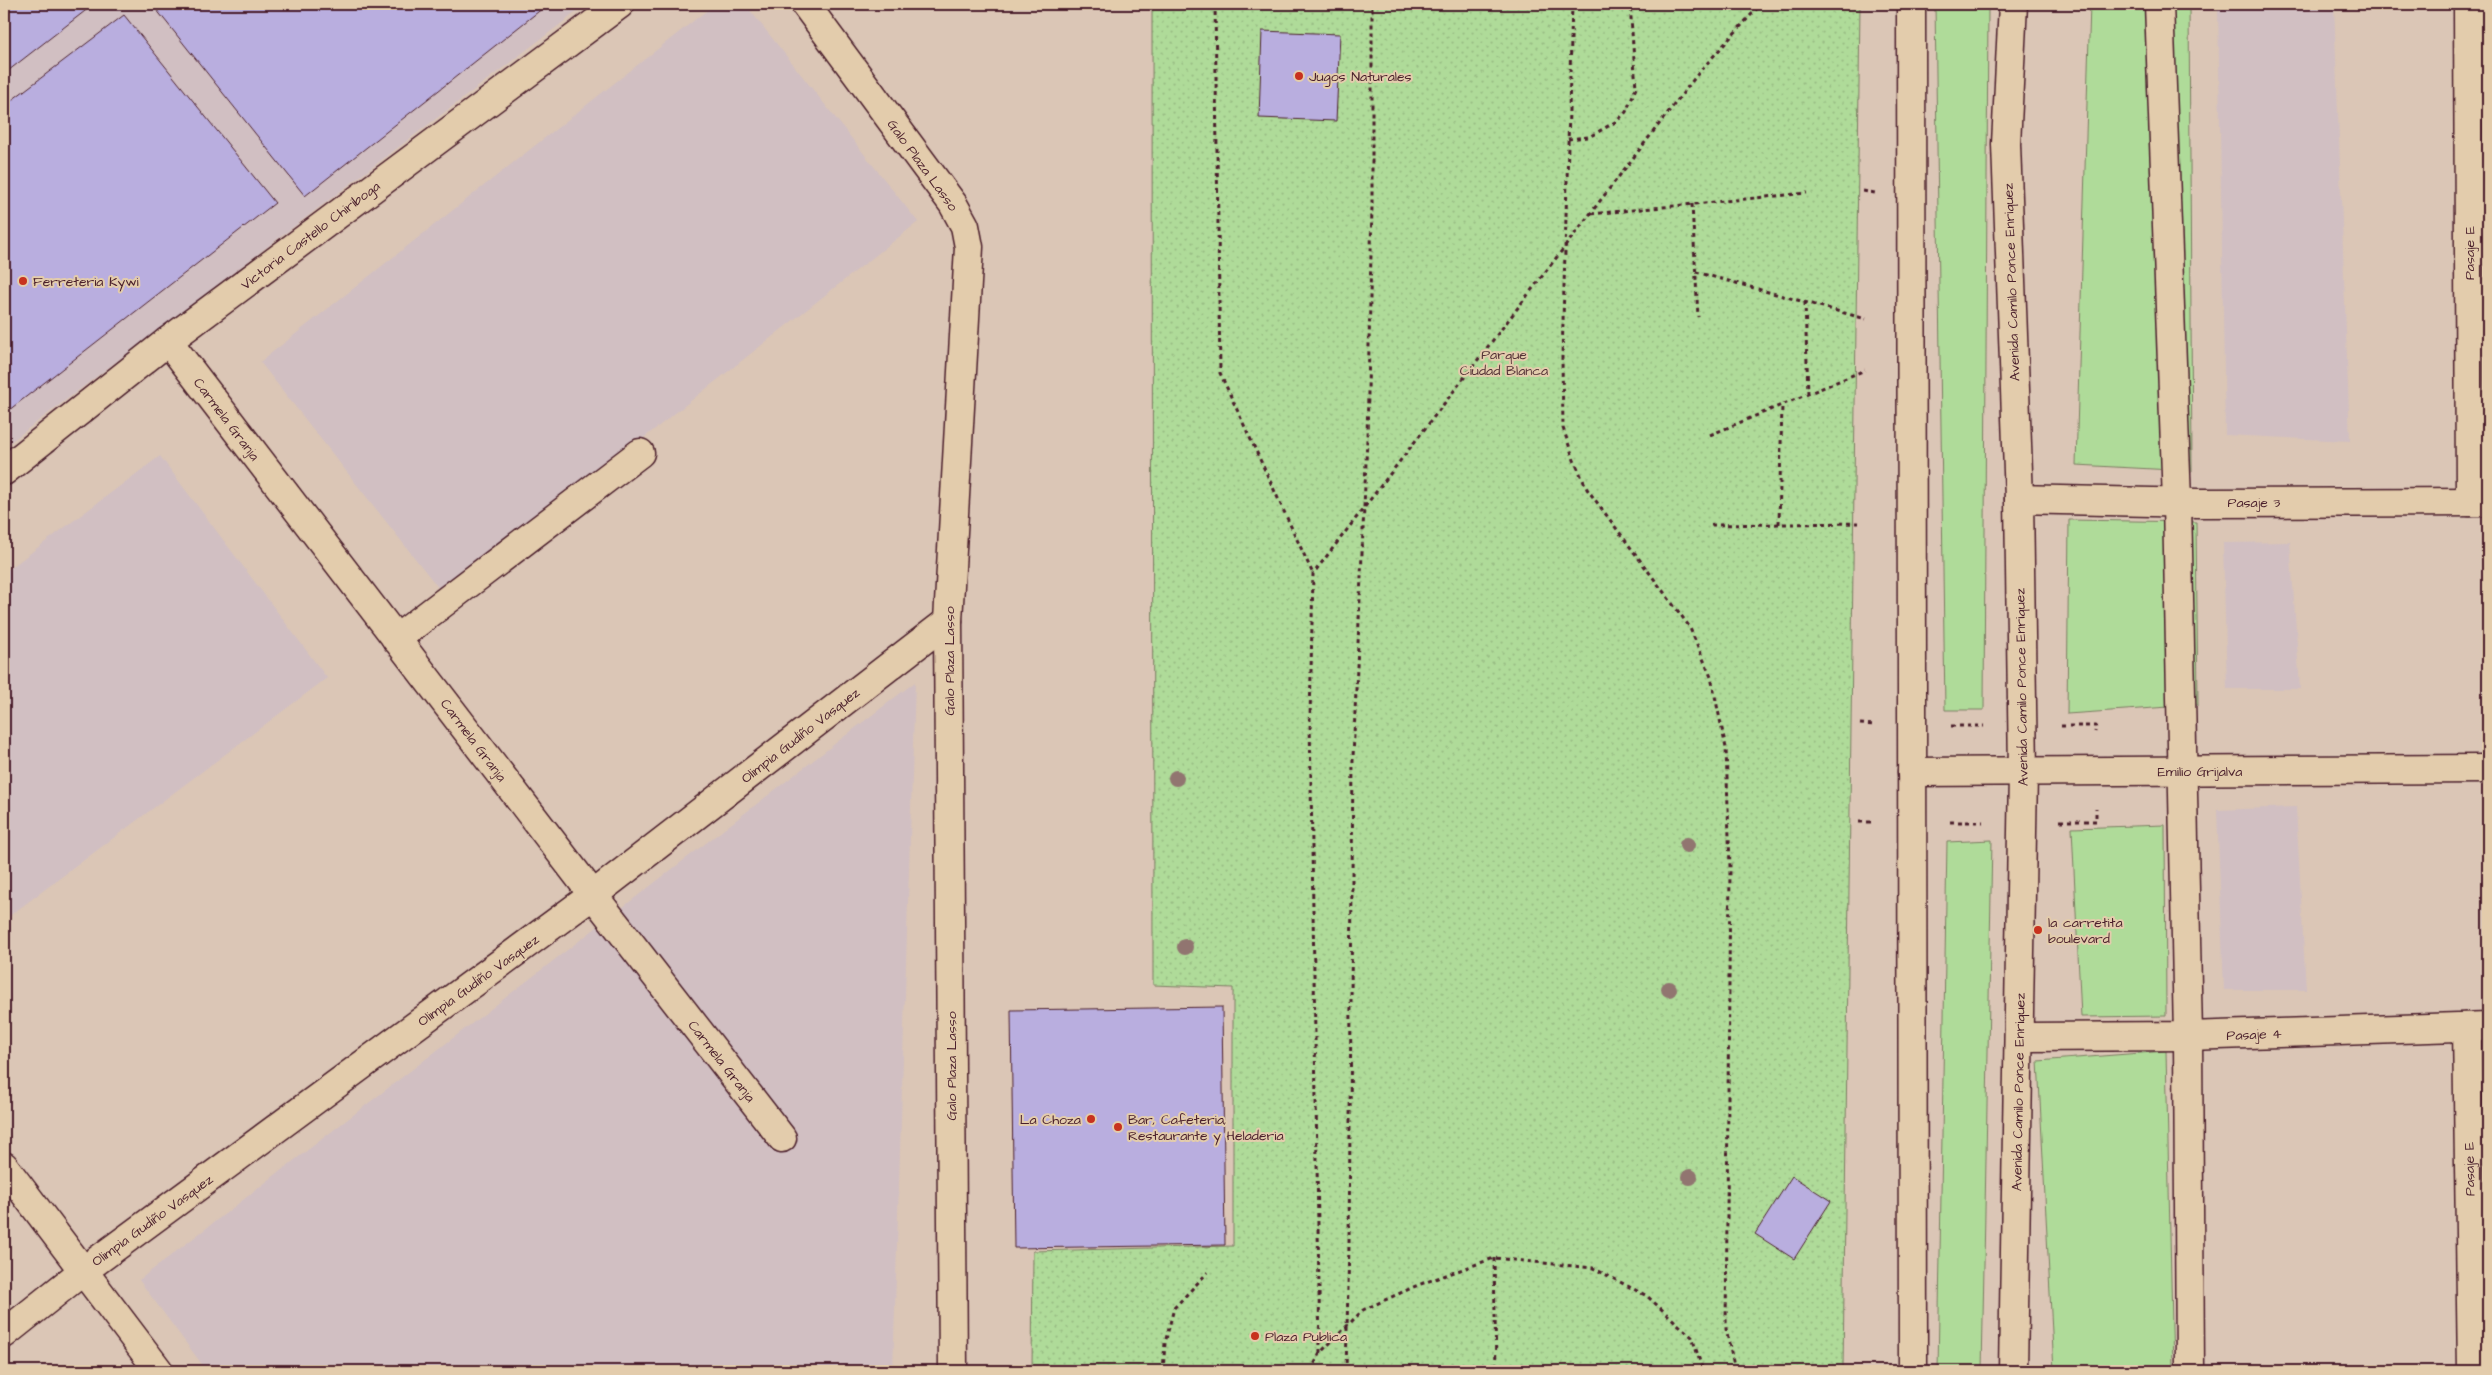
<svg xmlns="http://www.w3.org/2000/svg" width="2492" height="1375" viewBox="0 0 2492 1375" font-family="'Architects Daughter',sans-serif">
<defs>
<pattern id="park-dots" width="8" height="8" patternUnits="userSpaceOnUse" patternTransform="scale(1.25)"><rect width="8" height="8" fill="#afdb99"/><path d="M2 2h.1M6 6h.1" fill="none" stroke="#98bc84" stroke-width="1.8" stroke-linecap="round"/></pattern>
</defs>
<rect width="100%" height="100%" fill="#dbc6b6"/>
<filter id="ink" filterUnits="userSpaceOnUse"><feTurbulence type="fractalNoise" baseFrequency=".02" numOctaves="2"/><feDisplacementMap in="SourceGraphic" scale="10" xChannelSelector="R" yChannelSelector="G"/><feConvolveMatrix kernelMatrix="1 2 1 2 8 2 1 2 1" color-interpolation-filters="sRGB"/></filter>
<g filter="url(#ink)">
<!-- built -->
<g fill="#d1bfc2">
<path d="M4,4H587L4,447Z"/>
<path d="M715,4H745L918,222L444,595L260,362Z"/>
<path d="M2218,4H2334L2350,441L2225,435Z"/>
<path d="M160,456L327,678L4,920V573Z"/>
<path d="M2290,542L2300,689H2227L2223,543Z"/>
<path d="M915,682L893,1371H207L139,1280Z"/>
<path d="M2296,807L2306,990H2224L2217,810Z"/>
</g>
<!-- green -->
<g fill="#afdb99" stroke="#7c7d62">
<path d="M1935,4H1988L1984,710H1945Z"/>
<path d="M2090,4H2189L2192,471L2076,465Z"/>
<path d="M2069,520L2196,522L2198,705L2067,714Z"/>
<path d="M2165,825L2166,1016L2081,1017L2072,828Z"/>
<path d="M1992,840L1982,1371H1938L1947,842Z"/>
<path d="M2166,1051L2173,1371H2054L2038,1061Z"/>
</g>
<!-- park -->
<path fill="url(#park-dots)" stroke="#7c7d62" d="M1152,4H1860L1843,1371H1032L1033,1251L1233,1246V988L1153,985Z"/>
<!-- building -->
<g fill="#b9aedf" stroke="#4a1f2b">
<path d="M4,4H94L4,74Z"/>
<path d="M152,4H548L305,196Z"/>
<path d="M124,15L275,203L4,414V106Z"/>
<path d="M1262,31L1340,34L1336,121L1259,118Z"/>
<path d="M1222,1007L1225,1245L1014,1248L1011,1010Z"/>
<path d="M1792,1176L1831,1201L1794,1259L1755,1234Z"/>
</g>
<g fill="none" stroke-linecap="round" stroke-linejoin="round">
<!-- street casing -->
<g stroke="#4a1f2b" stroke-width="31">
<g id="street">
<path d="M805,4L953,204L965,226L969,247L948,621L953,1371"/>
<path d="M2159,4L2177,502L2188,1036L2190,1371"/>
<path d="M2468,4L2470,502"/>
<path d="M168,341L593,895L782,1138"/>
<path d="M4,471L168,341L620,4"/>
<path d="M2019,499L2198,503L2487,502"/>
<path d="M396,639L640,453"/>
<path d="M1912,772L2488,769"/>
<path d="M2467,1027L2472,1371"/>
<path d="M2019,1037L2188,1036L2488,1026"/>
<path d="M4,1166L159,1371"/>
<path d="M4,1334L83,1271L593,895L948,621"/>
</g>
</g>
<!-- secondary casing -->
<g stroke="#4a1f2b" stroke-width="31">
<g id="secondary">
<path d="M1911,4L1913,1371"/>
<path d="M2013,1371L2023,772L2019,499L2006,144L2013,4"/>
</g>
</g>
<!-- path -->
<g stroke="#4a1f2b" stroke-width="3" stroke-dasharray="4 4" stroke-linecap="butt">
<path d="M1215,4L1220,373L1313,574"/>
<path d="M1572,4L1562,357L1563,428L1574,460L1587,489L1689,626L1711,677L1726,748L1730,867L1726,1329L1735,1371"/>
<path d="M1568,139L1589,137L1617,121L1626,112L1636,88L1630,4"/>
<path d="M1863,191L1875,193"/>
<path d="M1692,204L1698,317"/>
<path d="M1591,214L1807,193"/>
<path d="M1696,272L1866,319"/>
<path d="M1805,302L1808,394"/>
<path d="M1710,435L1865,370"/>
<path d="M1779,524L1782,405"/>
<path d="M1711,525L1861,523"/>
<path d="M1860,724L1874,725"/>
<path d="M1951,726H1984"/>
<path d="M2061,726H2096L2095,732"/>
<path d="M2060,821H2096V808"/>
<path d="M1859,822H1873"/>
<path d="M1950,822H1983"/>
<path d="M1494,1258L1496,1371"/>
<path d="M1320,1353L1310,720L1313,574L1700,71L1761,4"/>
<path d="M1163,1371L1165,1343L1174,1308L1208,1272"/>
<path d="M1311,1371L1320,1353L1363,1310L1418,1285L1494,1258L1593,1268L1647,1296L1692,1337L1703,1371"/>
<path d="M1346,1371L1349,1245L1353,758L1367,439L1372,205V4"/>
</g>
<!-- street -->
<use href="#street" stroke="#e3ccac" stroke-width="28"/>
<!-- secondary -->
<use href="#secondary" stroke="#e3ccac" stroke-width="28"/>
</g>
<!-- trees -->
<g fill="#917570">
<circle cx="1176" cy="778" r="8"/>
<circle cx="1687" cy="845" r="8"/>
<circle cx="1185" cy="947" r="8"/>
<circle cx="1669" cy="989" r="8"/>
<circle cx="1690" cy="1177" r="8"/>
</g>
</g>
<!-- markers -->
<g fill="#c8321e" stroke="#e3ccac" stroke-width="2">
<circle cx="1299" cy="76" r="5"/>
<circle cx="23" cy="281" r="5"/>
<circle cx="2038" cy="930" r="5"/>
<circle cx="1091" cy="1119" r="5"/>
<circle cx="1118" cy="1127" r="5"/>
<circle cx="1255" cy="1336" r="5"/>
</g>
<g text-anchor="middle" stroke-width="4" stroke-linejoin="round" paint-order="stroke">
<!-- poi labels -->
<g font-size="14" fill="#4a1f2b" stroke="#e3ccac" text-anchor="start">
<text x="1309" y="81">Jugos Naturales</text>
<text x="33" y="286">Ferreteria Kywi</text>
<text x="2048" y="927">la carretita<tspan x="2048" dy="16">boulevard</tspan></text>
<text x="1081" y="1124" text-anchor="end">La Choza</text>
<text x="1128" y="1124">Bar, Cafeteria,<tspan x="1128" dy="16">Restaurante y Heladeria</tspan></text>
<text x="1265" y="1341">Plaza Publica</text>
</g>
<!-- street labels -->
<g font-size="14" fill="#4a1f2b" stroke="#e3ccac">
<text transform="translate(923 165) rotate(54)" y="5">Galo Plaza Lasso</text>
<text transform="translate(310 235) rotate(-37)" y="5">Victoria Castello Chiriboga</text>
<text transform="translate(2469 253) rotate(-90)" y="5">Pasaje E</text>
<text transform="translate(2011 282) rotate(-92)" y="5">Avenida Camilo Ponce Enriquez</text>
<text transform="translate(227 419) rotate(53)" y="5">Carmela Granja</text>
<text x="2254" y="507">Pasaje 3</text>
<text transform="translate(949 661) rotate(-90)" y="5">Galo Plaza Lasso</text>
<text transform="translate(2021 687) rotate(-91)" y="5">Avenida Camilo Ponce Enriquez</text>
<text transform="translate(800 735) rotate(-38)" y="5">Olimpia Gudiño Vasquez</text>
<text transform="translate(474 740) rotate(53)" y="5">Carmela Granja</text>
<text x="2200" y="776">Emilio Grijalva</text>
<text transform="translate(478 980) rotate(-36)" y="5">Olimpia Gudiño Vasquez</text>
<text transform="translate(2254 1034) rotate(-2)" y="5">Pasaje 4</text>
<text transform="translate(722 1061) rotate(52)" y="5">Carmela Granja</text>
<text transform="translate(951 1066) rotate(-90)" y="5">Galo Plaza Lasso</text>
<text transform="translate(2018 1092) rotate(-89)" y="5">Avenida Camilo Ponce Enriquez</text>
<text transform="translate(2469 1169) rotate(-91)" y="5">Pasaje E</text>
<text transform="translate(152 1220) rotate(-36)" y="5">Olimpia Gudiño Vasquez</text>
</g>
<!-- park labels -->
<g font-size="14" fill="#543236" stroke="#e3ccac">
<text x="1504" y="359">Parque<tspan x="1504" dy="16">Ciudad Blanca</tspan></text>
</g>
</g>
<!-- margin -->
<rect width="2492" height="1375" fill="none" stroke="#e3ccac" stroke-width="20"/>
<rect x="10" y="10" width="2472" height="1355" fill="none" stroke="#4a1f2b" stroke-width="2" filter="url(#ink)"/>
</svg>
